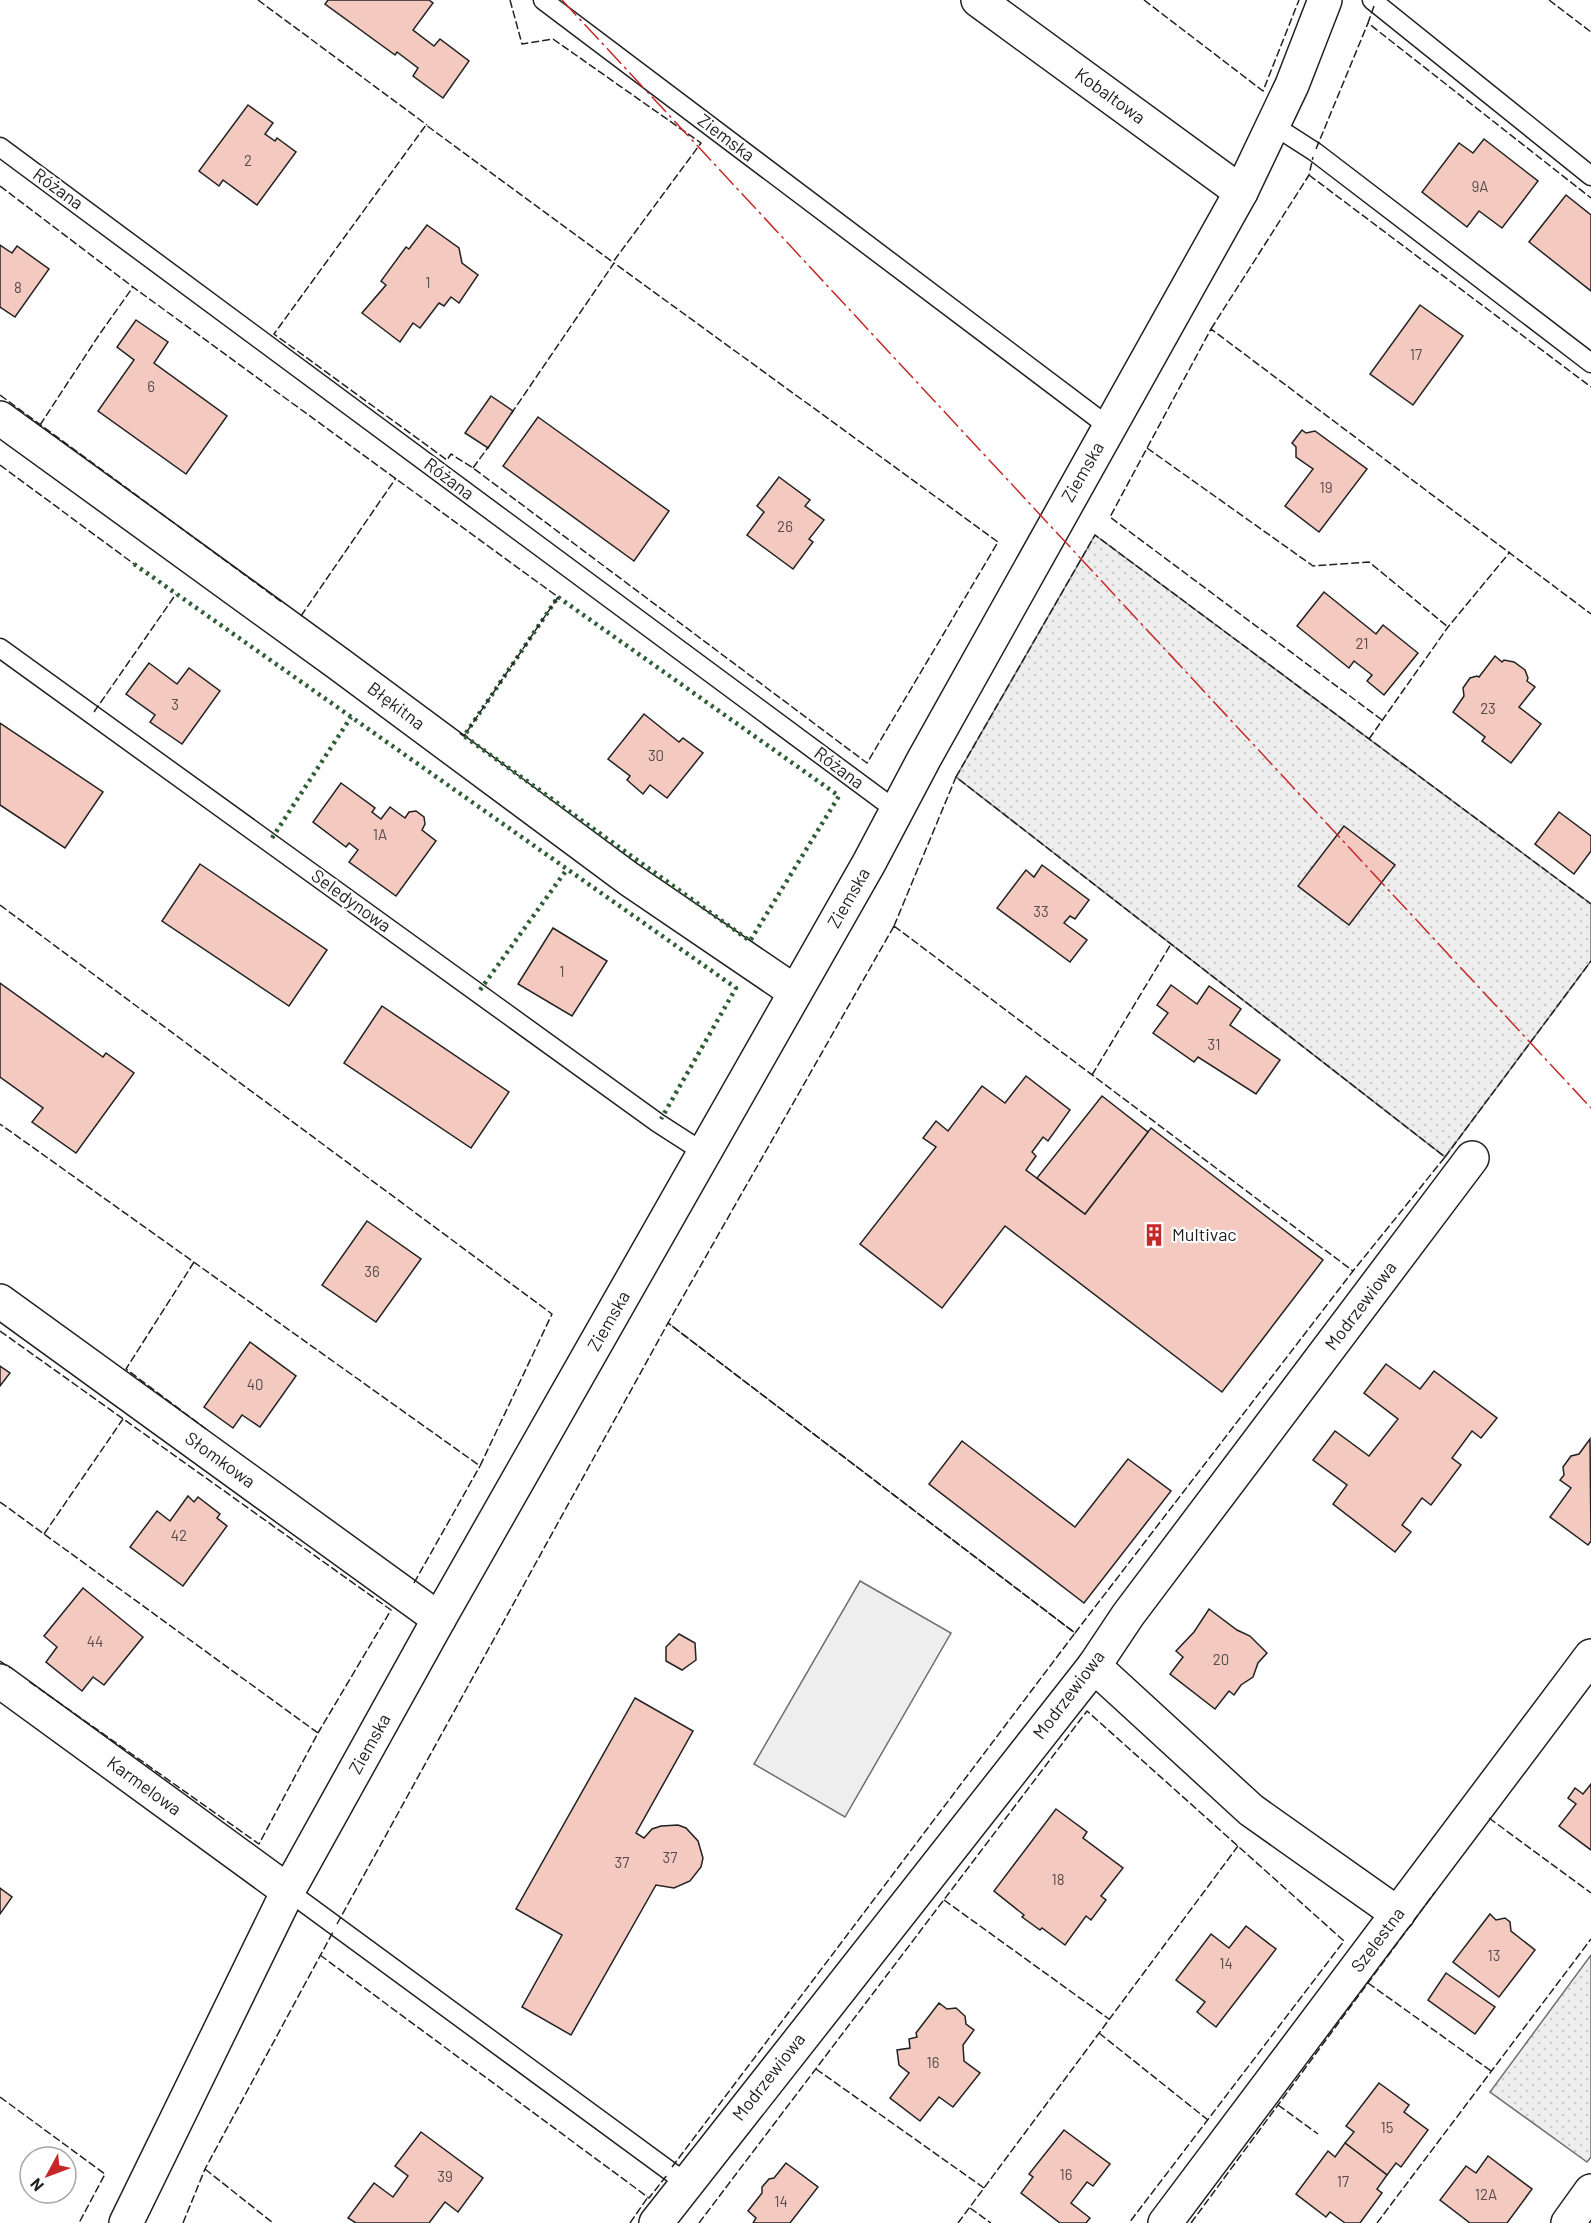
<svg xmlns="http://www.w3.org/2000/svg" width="1591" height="2223" viewBox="0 0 1591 2223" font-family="Barlow,sans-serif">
<defs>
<pattern id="grass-dots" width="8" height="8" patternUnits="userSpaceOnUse" patternTransform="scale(1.5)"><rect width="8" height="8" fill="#eee"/><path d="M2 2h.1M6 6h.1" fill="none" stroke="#ccc" stroke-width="1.8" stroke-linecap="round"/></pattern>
</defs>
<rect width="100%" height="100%" fill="#fff"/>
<!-- grass -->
<g fill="url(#grass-dots)" stroke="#6f6f6f" stroke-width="1.5">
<path d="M1095,535L1591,904V961L1445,1157L956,777Z"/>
<path d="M1591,1955V2157L1587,2162L1490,2092Z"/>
</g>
<!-- pitch -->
<path fill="#eee" stroke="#6f6f6f" stroke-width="1.5" d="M860,1581L951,1633L845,1817L754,1764Z"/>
<!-- building -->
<g fill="#f3c9c0" stroke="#222" stroke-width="1.5">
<path d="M328,0H429L433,3L413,30L434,46L440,39L469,61L443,98L413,76L418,68L397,52L395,55L325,4Z"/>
<path d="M248,105L273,123L265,134L275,141L277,138L296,152L257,205L223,180L219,186L199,171Z"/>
<path d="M1484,139L1538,181L1502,228L1479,211L1467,227L1422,192L1459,143L1473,153Z"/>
<path d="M1566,195L1591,215V291L1529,242Z"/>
<path d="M427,225L459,248L462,263L478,275L459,303L451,297L444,306L439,303L420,328L413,323L400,342L362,313L386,285L381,281L406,247L409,249Z"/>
<path d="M0,245L12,253L17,246L49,269L15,317L0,307Z"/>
<path d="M1420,305L1463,336L1413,405L1370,374Z"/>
<path d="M136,320L168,342L154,363L227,416L186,474L98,411L134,360L117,347Z"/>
<path d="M491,396L513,411L488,448L465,433Z"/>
<path d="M538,417L669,511L634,561L503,466Z"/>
<path d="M1302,430L1306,433L1315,431L1367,469L1319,532L1285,506L1313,469L1296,457V447L1292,443Z"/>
<path d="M779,477L810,500L805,506L824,520L809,539L813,542L793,569L747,535L764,512L757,506Z"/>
<path d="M1324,592L1376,634L1383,625L1418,653L1384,695L1367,681L1372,675L1354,661L1349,668L1297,626Z"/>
<path d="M1495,656L1502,662L1504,660L1514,662L1525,670L1528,678L1527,681L1535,687L1519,707L1541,724L1511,763L1482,741L1485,737L1453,712L1464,696L1463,688L1470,678L1477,676L1479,677Z"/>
<path d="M149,663L177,684L189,668L220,691L182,744L150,722L155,715L126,694Z"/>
<path d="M644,714L679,742L683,738L703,753L667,798L650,785L643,794L627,780L630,776L608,759Z"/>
<path d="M0,723L103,792L65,848L0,805Z"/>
<path d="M341,783L375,808L372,812L381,819L390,807L405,818L409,812L416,811L424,817L425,824L422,830L436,841L396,896L349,862L358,850L349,843L346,847L313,822Z"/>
<path d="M1559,812L1591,836V851L1574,874L1535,844Z"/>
<path d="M1344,826L1395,865L1349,925L1298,886Z"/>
<path d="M200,864L327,950L289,1006L162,921Z"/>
<path d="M1042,865L1089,900L1075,919L1070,916L1064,923L1087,940L1070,962L997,908L1026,870L1034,877Z"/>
<path d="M553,928L607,961L572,1016L518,984Z"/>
<path d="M0,983L103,1057L106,1053L134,1073L76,1153L32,1122L43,1108L0,1077Z"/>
<path d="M1171,985L1197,1004L1209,986L1241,1009L1230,1025L1280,1060L1256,1094L1198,1057L1194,1062L1153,1033L1168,1013L1157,1005Z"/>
<path d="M382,1006L509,1092L471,1148L344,1063Z"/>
<path d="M1026,1076L1070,1110L1048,1141L1043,1137L1032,1152L1036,1156L1026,1170L1085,1214L1151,1128L1323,1260L1222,1392L1005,1226L942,1308L860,1244L936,1147L923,1138L936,1121L948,1131L982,1086L1005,1103Z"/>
<path d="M1102,1096L1148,1132L1085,1214L1037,1178Z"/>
<path d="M367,1221L421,1259L376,1322L322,1285Z"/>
<path d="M250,1342L296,1376L260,1427L242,1415L233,1428L204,1407Z"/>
<path d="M1386,1364L1420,1389L1434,1371L1497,1418L1481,1438L1472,1431L1452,1458L1461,1465L1431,1505L1422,1498L1402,1525L1411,1532L1395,1552L1333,1504L1347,1485L1313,1460L1335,1431L1369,1456L1398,1419L1364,1393Z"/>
<path d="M0,1366L10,1373L0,1386Z"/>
<path d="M1590,1439L1591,1541L1588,1545L1550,1517L1571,1488L1560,1480L1564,1475L1563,1467L1571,1456L1579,1454Z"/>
<path d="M962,1441L1075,1527L1128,1459L1171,1491L1084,1603L929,1484Z"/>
<path d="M188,1496L194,1502L198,1497L220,1514L217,1518L227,1526L183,1586L130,1547L157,1511L170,1521Z"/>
<path d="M83,1588L143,1637L104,1685L93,1677L82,1691L46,1662L57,1647L44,1636Z"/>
<path d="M1209,1609L1237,1630L1250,1636L1267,1653L1258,1663L1253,1677L1241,1685L1234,1695L1229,1691L1215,1709L1170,1674L1183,1657L1176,1651L1194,1632Z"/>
<path d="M679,1634L695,1643L696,1660L682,1670L666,1661V1647Z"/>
<path d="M635,1698L693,1731L636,1833L644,1838L652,1829L661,1826L678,1825L686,1828L698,1841L703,1858L701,1867L690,1881L674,1888L656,1885L571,2035L522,2007L562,1935L516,1909Z"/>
<path d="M1591,1784V1850L1559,1826L1576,1804L1568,1798L1575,1788L1583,1794Z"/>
<path d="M1056,1809L1087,1832L1083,1838L1123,1868L1101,1896L1106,1900L1091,1920L1086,1916L1065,1945L1042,1928L1040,1930L1022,1917L1024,1915L994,1891Z"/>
<path d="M0,1888L12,1897L0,1914Z"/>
<path d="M1490,1914L1496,1920L1505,1918L1510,1922L1511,1931L1535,1950L1499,1997L1453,1962Z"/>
<path d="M1246,1926L1276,1949L1216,2027L1197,2012L1205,2002L1176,1980L1211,1934L1229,1948Z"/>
<path d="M1446,1973L1495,2007L1475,2034L1428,2000Z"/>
<path d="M939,2003L947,2009L956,2008L965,2016L966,2024L974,2030L963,2045L964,2061L980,2073L953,2107L939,2097L920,2121L890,2098L909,2073L899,2065L897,2050L910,2048L909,2039L917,2037L916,2033Z"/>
<path d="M1379,2083L1409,2105L1404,2112L1428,2130L1401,2167L1396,2163L1387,2175L1345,2143L1354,2132L1346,2126Z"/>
<path d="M1064,2130L1110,2164L1093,2186L1087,2182L1071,2203L1090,2218L1086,2223H1060L1021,2193L1033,2177L1029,2174Z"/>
<path d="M421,2132L483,2178L458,2212L445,2202L429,2223H356L348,2218L374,2183L393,2197L408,2176L395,2166Z"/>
<path d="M1345,2143L1387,2175L1377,2189L1382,2193L1360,2223H1345L1330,2212L1326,2217L1296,2194L1328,2151L1335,2157Z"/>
<path d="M1488,2156L1532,2189L1507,2223H1470L1440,2200L1466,2166L1476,2173Z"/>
<path d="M786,2163L818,2187L790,2223H753L756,2218L748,2211L762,2193V2187L769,2179L774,2178Z"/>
</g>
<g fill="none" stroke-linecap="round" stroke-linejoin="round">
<!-- lane casing -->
<g stroke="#222" stroke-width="21">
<g id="lane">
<path d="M543,0L1109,427"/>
<path d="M1372,0L1591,176"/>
<path d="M1273,125L1315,152L1591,363"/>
<path d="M0,147L897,811"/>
<path d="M0,648L658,1123L703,1152"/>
<path d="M288,1891L686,2183"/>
</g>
</g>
<!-- street casing -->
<g stroke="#222" stroke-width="36">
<g id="street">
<path d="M978,0L1241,192"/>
<path d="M0,418L339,664L629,879L795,992"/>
<path d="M0,1301L439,1619"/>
<path d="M1094,1666L1251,1810L1398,1914"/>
<path d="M0,1681L288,1891"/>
<path d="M656,2223L1094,1666L1128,1615L1472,1158"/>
<path d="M1165,2223L1591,1656"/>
<path d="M1568,2223L1591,2191"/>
</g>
</g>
<!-- secondary casing -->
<g stroke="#222" stroke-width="36">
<path id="secondary" d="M126,2223L288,1891L439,1619L869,863L924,759L1241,192L1292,85L1325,0"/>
</g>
<!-- lane -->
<use href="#lane" stroke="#fff" stroke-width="18"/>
<!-- street -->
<use href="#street" stroke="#fff" stroke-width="33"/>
<!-- secondary -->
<use href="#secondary" stroke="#fff" stroke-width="33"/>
<!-- hedge -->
<g stroke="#2f5e38" stroke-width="4.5" stroke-dasharray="3 4.5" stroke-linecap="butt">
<path d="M134,564L736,988L661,1119"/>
<path d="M558,597L839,796L750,941L464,736Z"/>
<path d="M272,838L351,717"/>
<path d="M480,990L565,872"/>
</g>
<!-- fence -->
<g stroke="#222" stroke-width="1.5" stroke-dasharray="8 3" stroke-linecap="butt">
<path d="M258,0L427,125"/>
<path d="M510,0L522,44L553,39L701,143L613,262"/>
<path d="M1144,0L1263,91L1299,0"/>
<path d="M1549,0L1591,32"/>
<path d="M1374,6L1368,23L1591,198"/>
<path d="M1316,149L1368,23"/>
<path d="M1309,175L1591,387"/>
<path d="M0,186L133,287L558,597L464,736L459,733"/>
<path d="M1211,329L1309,175L1313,157"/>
<path d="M0,395L283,603"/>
<path d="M511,414L614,263L998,542L867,763L473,468L451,454L447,460L274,334L426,125L614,263"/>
<path d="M40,425L99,335L133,287"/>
<path d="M1147,448L1313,566L1369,562L1448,627"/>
<path d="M0,465L134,564"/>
<path d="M473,468L489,446"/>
<path d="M301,616L396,478"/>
<path d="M94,712L176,594"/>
<path d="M1382,720L1110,517L1211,329L1591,614"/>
<path d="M1369,739L1448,627L1510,552"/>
<path d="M956,777L1095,535L1591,904"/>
<path d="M0,905L552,1314L480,1466L0,1124"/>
<path d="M894,926L1353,1271L1075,1633L668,1323Z"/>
<path d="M894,926L956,777L1445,1157L1353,1271"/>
<path d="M1092,1075L1171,944"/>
<path d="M1445,1157L1591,961"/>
<path d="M194,1262L126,1369L206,1429"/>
<path d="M0,1331L391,1610L318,1733"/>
<path d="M0,1502L318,1733L259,1844L27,1680"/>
<path d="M44,1534L123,1419"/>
<path d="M414,1583L480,1466"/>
<path d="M0,1661L10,1668"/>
<path d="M1489,1818L1591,1893"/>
<path d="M944,1900L1109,2019"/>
<path d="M337,1924L668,1323L1075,1633L672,2167"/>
<path d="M320,1955L649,2198L667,2175"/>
<path d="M1368,1983L1491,2071"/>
<path d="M1099,2033L1208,2120"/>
<path d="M816,2069L984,2188"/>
<path d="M0,2097L105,2174L79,2223"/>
<path d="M1278,2105L1318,2134"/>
<path d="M205,2169L273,2223"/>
<path d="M970,2208L991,2223"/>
<path d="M183,2223L205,2169L333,1932"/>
<path d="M630,2223L648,2197"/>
<path d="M699,2223L1087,1711L1344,1941L1129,2223"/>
<path d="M958,2223L1238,1846"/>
<path d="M1191,2223L1435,1892"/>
<path d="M1377,2223L1591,1939"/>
</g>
<!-- power -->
<path stroke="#c62828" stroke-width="1.5" stroke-dasharray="21 4.5 3 4.5" stroke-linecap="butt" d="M562,0L1591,1108"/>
</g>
<!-- icons -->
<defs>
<g id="building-bare" transform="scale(1.8)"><path d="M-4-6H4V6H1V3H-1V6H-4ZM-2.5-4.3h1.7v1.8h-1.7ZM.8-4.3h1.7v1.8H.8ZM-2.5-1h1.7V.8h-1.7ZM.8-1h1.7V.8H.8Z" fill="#c62828" stroke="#fff" stroke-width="2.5" paint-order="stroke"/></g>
</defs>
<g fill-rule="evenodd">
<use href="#building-bare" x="1154" y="1235"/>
</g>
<g text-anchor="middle" stroke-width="4.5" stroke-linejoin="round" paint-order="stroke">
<!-- number labels -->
<g font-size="15" fill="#564c4a">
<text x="248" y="166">2</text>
<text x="1480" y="192">9A</text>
<text x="428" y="288">1</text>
<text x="18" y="293">8</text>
<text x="1416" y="360">17</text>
<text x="151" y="392">6</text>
<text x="1326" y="493">19</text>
<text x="785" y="532">26</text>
<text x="1362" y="649">21</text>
<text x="175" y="710">3</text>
<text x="1488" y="714">23</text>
<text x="656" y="761">30</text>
<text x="380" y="840">1A</text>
<text x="1041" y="917">33</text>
<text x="562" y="977">1</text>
<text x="1214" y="1050">31</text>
<text x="372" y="1277">36</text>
<text x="255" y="1390">40</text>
<text x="179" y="1541">42</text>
<text x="95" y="1647">44</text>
<text x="1221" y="1665">20</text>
<text x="670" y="1863">37</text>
<text x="622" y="1868">37</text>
<text x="1058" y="1885">18</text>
<text x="1494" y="1961">13</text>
<text x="1226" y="1969">14</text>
<text x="933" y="2068">16</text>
<text x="1387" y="2133">15</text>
<text x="1066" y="2180">16</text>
<text x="445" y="2182">39</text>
<text x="1343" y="2187">17</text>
<text x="1486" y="2200">12A</text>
<text x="781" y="2207">14</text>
</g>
<!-- street labels -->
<g font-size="18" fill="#222" stroke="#fff">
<text transform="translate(1110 96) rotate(36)" y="6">Kobaltowa</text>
<text transform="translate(726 138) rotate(37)" y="6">Ziemska</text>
<text transform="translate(58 189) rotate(36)" y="6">Różana</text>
<text transform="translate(1083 472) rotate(-60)" y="6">Ziemska</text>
<text transform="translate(449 479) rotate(37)" y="6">Różana</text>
<text transform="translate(396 706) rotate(37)" y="6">Błękitna</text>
<text transform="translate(839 768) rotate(37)" y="6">Różana</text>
<text transform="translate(849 898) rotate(-60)" y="6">Ziemska</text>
<text transform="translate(351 901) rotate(36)" y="6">Seledynowa</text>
<text transform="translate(1361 1306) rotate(-53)" y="6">Modrzewiowa</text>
<text transform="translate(609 1321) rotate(-60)" y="6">Ziemska</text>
<text transform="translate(220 1460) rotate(36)" y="6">Słomkowa</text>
<text transform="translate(1069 1695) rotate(-53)" y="6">Modrzewiowa</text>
<text transform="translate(370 1744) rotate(-61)" y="6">Ziemska</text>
<text transform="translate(144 1786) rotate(36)" y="6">Karmelowa</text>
<text transform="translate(1378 1940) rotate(-53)" y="6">Szelestna</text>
<text transform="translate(769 2077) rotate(-52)" y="6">Modrzewiowa</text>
</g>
<!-- poi labels -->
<g font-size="18" fill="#222" stroke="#fff" text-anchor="start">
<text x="1172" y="1241">Multivac</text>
</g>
</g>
<!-- north arrow -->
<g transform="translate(48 2175) rotate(229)"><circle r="28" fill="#ffffff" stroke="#a7a7a7" stroke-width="1.5"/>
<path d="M0-4.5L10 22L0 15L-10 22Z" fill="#c62828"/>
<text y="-9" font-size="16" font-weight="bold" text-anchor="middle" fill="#222222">N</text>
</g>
</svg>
